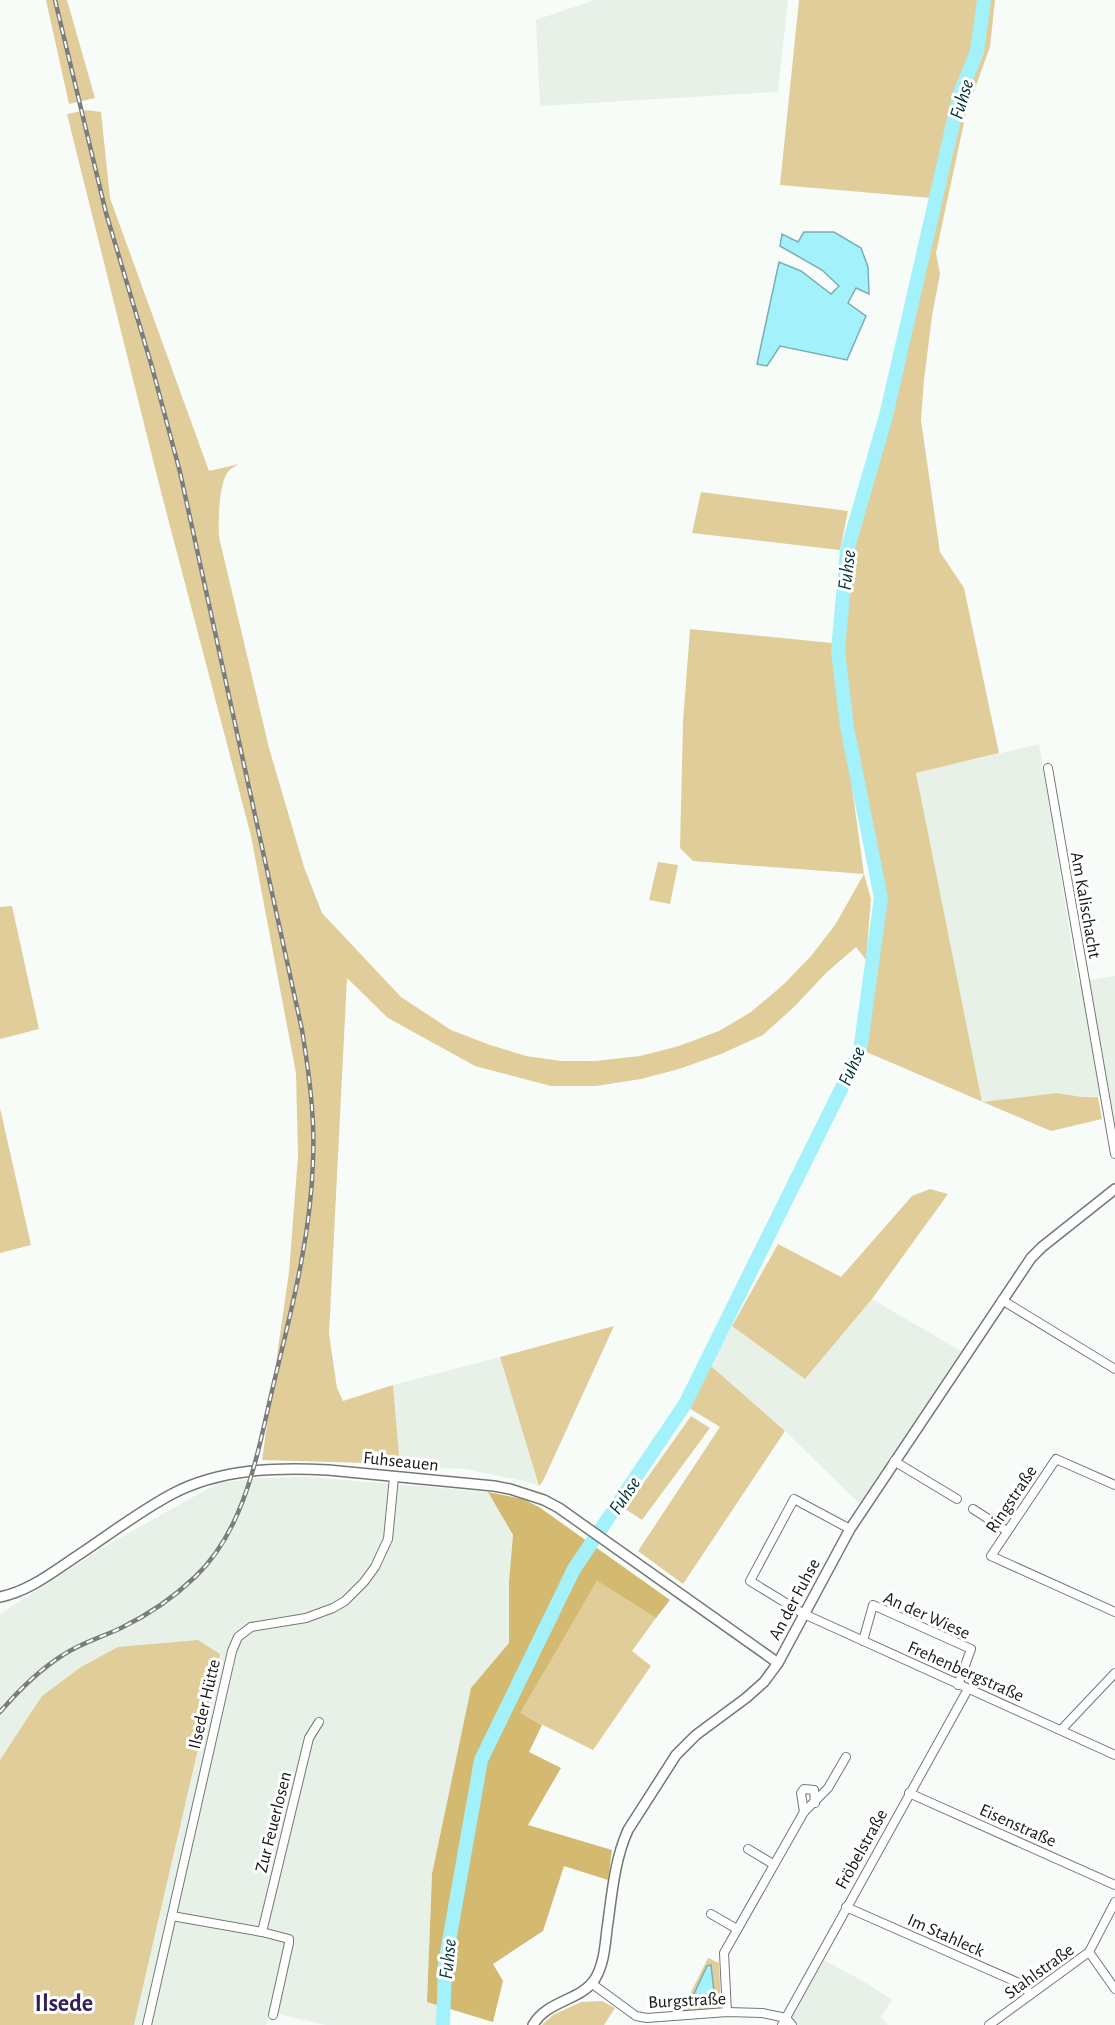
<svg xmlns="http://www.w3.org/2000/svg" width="1115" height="2025" viewBox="0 0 1115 2025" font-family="'Alegreya Sans',sans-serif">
<rect width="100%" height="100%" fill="#f8fcf8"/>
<!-- built -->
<g fill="#e7f1e8">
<path d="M595,0H788L778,92L540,106L536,20Z"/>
<path d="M1039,744L1078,982L1115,976V1124L1110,1096L1082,1097L1057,1093L982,1102L916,773Z"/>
<path d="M872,1299L961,1351L861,1505L785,1431L711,1366L732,1326L805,1379Z"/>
<path d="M500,1357L539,1486L528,1482L466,1469L400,1467L393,1385Z"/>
<path d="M309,1477L488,1492L513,1535L509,1582V1643L471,1689L432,1874L427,2002L439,2005V2025H326L269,2012L266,2025H0V1614L109,1544L218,1483L257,1478Z"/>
<path d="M824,1960L868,1984L892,2000L881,2017L888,2025H797L790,2016Z"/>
</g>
<!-- green -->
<g fill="#e1cd99">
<path d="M46,0H67L95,98L69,104Z"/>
<path d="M799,0H979L973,54L962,81L946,149L931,198L780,185Z"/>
<path d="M988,0H995L990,47L966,113L936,253L940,274L932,316L924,380L921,420L940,552L964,588L999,753L916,773L982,1102L1057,1093L1082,1097H1098L1102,1119L1051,1131L864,1051L884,898L851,727L843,655L852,547L895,406L942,187L966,89L980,56Z"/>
<path d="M87,110L101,112L110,198L209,471L239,464C235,466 230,469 227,473C219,486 218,521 219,537L269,748L304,867L322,913L401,997L451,1030L490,1045L526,1056L561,1061H595L640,1056L679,1046L719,1031L751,1012L784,984L811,956L835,925L864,874L693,861L680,848L683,722L690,629L832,643L864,874L871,899L866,960L856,947L826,973L794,1007L763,1035L721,1054L679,1069L641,1079L596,1086H551L475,1066L388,1018L347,978L329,1334L337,1388L343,1401L393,1385L400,1467L376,1451L366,1458L367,1463L262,1460L289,1272L298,1156L296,1073L251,836L159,484L67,114Z"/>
<path d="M701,492L848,511L840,550L692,533Z"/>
<path d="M658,862L678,865L670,904L649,900Z"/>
<path d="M12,906L39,1029L0,1039V907Z"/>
<path d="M0,1108L31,1245L0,1253Z"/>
<path d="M930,1189L948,1194L872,1299L805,1379L732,1326L778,1244L841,1277L912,1196Z"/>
<path d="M614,1326L543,1481L539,1486L500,1357Z"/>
<path d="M711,1366L785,1431L683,1584L638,1551L720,1427L689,1408Z"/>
<path d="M691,1416L710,1428L642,1520L625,1509Z"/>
<path d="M597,1581L656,1618L632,1651L651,1666L593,1750L519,1713Z"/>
<path d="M198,1640L220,1654L134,2025H0V1760L42,1696L81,1667L118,1647Z"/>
<path d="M708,1958L719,1963L721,2006L717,2011L681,2012Z"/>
<path d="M602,2001L615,2008L604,2025H542L553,2015L581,2002Z"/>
</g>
<!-- forest -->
<path fill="#d4b971" d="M488,1492L523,1499L539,1507L670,1600L656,1618L597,1581L520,1713L542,1725L529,1752L561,1768L528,1825L612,1850L608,1880L564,1866L543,1931L493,1964L503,1981L493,2022L427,2002L432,1874L471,1688L509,1643V1582L513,1535Z"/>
<!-- water -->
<g fill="#a3f1fb" stroke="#78afb6" stroke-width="1.5">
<path d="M804,232H834L861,248L868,267L869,294L856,288L848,303L866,316L847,360L780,346L767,366L757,364L779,262L801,271L831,294L839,286L822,270L780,246L782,234L798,242Z"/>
<path d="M711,1965L715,2000C708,2004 701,2003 694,1999L693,1996L707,1966Z"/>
</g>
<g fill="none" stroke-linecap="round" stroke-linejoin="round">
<!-- river -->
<path stroke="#a3f1fb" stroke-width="14" d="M443,2025L445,1964L481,1760L574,1569L685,1404L860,1051L881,898L847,727L838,650L847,551L886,416L960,93L977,52L984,0"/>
<!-- minor casing -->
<g stroke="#747874" stroke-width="10">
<g id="minor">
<path d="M1048,768L1115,1154"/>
<path d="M1002,1300L1115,1369"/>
<path d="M894,1461L957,1499"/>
<path d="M1115,1485L1056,1459L991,1556L1115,1612"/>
<path d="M973,1509L1007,1531"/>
<path d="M850,1529L794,1499L750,1581L804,1614L1115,1755"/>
<path d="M863,1641L873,1605L971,1649L958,1685"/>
<path d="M1061,1730L1115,1673"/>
<path d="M909,1793L1115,1885"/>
<path d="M804,1812L801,1793L804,1789L814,1790L815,1803"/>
<path d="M748,1849L773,1864"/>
<path d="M846,1907L1019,1983L1031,1994"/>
<path d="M711,1914L737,1929"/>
<path d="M172,1916L262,1932L309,1738L319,1722"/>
<path d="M262,1932L289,1939V1943L273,2015"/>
<path d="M1089,1952L1115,1989"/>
<path d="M591,1983L636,2016L647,2018L727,2012L762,2013L786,2018L792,2025"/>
<path d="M727,2012L724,1953L804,1812L828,1788L846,1757"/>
<path d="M147,2025L232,1651L238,1637L251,1627L306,1618L333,1608L345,1601L364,1582L375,1567L388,1539L394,1477"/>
<path d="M782,2025L968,1689"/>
<path d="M989,2025L1089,1952L1115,1902"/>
</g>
</g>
<!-- tertiary casing -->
<g stroke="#747874" stroke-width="12">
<g id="tertiary">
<path d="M0,1597C30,1591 54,1571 80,1554C110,1534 140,1511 172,1494C219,1469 276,1467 328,1470L494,1486L510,1489L544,1500L559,1508L778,1663"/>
<path d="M533,2025C547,2000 581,2001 595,1979C604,1964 605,1946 607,1929C612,1895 614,1861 628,1830L676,1755L696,1735L746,1698L764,1682L778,1663L850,1529L1031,1258L1042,1247L1115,1189"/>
</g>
</g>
<!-- minor -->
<use href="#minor" stroke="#fff" stroke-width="8"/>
<!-- tertiary -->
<use href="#tertiary" stroke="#fff" stroke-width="9"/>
<!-- rail casing -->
<g stroke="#7a7d7a" stroke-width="4.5">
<path id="rail" d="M0,1712C19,1690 39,1670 63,1655C81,1643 102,1637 121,1628C148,1615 173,1598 195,1577C249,1526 259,1442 276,1374C293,1304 311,1233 313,1160C315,1117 309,1073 302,1030L180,472L152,367L106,213L55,0"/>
</g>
<!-- rail -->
<use href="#rail" stroke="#fff" stroke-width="2" stroke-dasharray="7" stroke-linecap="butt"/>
</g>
<g text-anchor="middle" stroke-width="6" stroke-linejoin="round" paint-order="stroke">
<!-- street labels -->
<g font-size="18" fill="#151615" stroke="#fff">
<text transform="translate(1086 905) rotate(80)" y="6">Am Kalischacht</text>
<text transform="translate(401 1461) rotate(6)" y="6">Fuhseauen</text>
<text transform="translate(1011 1499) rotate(-56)" y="6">Ringstraße</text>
<text transform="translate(794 1599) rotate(-62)" y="6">An der Fuhse</text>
<text transform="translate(927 1615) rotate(24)" y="6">An der Wiese</text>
<text transform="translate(966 1671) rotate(24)" y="6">Frehenbergstraße</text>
<text transform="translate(204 1704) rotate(-77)" y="6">Ilseder Hütte</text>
<text transform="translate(273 1822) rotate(-76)" y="6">Zur Feuerlosen</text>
<text transform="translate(1018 1825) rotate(24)" y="6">Eisenstraße</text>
<text transform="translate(861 1849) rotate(-61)" y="6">Fröbelstraße</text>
<text transform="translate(946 1935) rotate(24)" y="6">Im Stahleck</text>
<text transform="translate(1039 1971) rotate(-36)" y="6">Stahlstraße</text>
<text transform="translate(687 2000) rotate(-3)" y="6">Burgstraße</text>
</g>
<!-- water labels -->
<g font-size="20" font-style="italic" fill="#003339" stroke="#fff">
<text transform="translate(961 99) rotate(-73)" y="7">Fuhse</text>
<text transform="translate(846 570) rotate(-83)" y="7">Fuhse</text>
<text transform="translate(851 1066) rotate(-67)" y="7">Fuhse</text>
<text transform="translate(624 1495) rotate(-56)" y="7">Fuhse</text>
<text transform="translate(447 1959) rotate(-84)" y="7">Fuhse</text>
</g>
<!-- district labels -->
<g font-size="24" font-weight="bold" fill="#32205a" stroke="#fff">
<text x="64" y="2011">Ilsede</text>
</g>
</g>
</svg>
